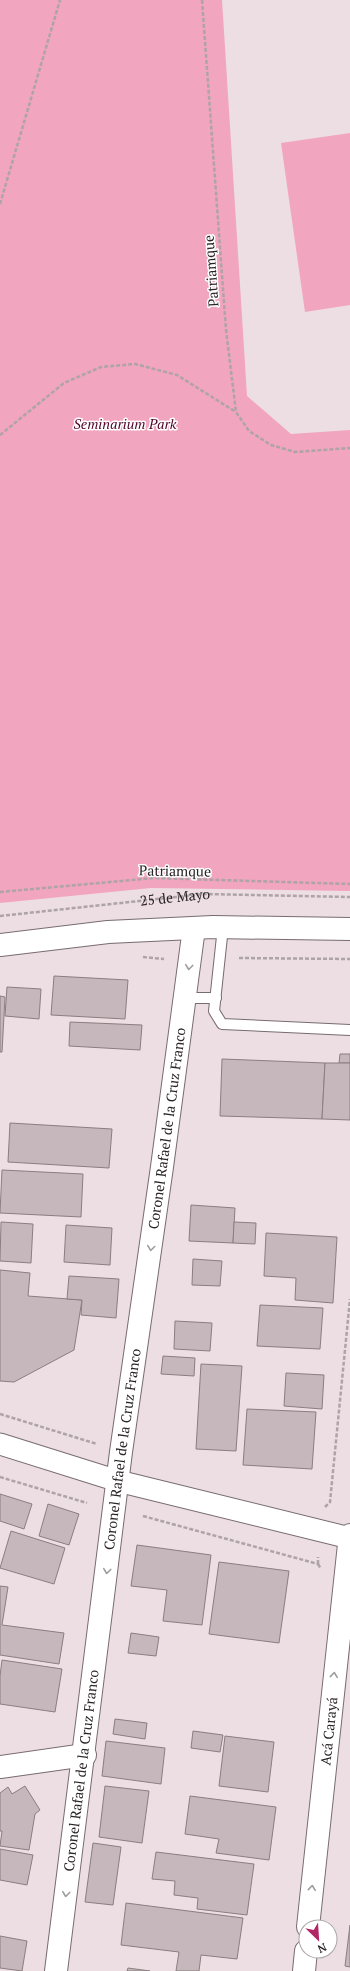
<svg xmlns="http://www.w3.org/2000/svg" width="350" height="1971" viewBox="0 0 350 1971" font-family="'PT Serif',serif">
<rect width="100%" height="100%" fill="#ecdee2"/>
<!-- green -->
<g fill="#f2a5be">
<path d="M0,0H222L247,396L291,434L350,430V891L151,888L0,903Z"/>
<path d="M350,133V305L305,312L281,143Z"/>
</g>
<!-- building -->
<g fill="#c5b7bb" stroke="#8a7e81">
<path d="M54,976L128,980L125,1019L51,1015Z"/>
<path d="M7,987L41,989L39,1019L5,1016Z"/>
<path d="M0,996L5,997L2,1052H0Z"/>
<path d="M70,1022L142,1025L140,1050L69,1046Z"/>
<path d="M340,1054H350V1063H339Z"/>
<path d="M222,1059L325,1063L322,1119L220,1116Z"/>
<path d="M325,1063H350V1120L322,1119Z"/>
<path d="M10,1123L112,1129L109,1168L8,1162Z"/>
<path d="M2,1170L83,1174L81,1217L0,1213Z"/>
<path d="M191,1205L235,1208L233,1243L189,1241Z"/>
<path d="M1,1222L33,1224L31,1263L0,1261Z"/>
<path d="M234,1222L256,1223L255,1244L233,1243Z"/>
<path d="M66,1225L112,1228L110,1265L64,1262Z"/>
<path d="M266,1233L337,1237L333,1303L295,1300L296,1278L264,1276Z"/>
<path d="M193,1259L222,1261L220,1286L192,1285Z"/>
<path d="M0,1270L30,1273L28,1296L82,1300L74,1350L14,1382L0,1381Z"/>
<path d="M69,1276L119,1279L116,1318L81,1315L82,1300L67,1299Z"/>
<path d="M260,1305L323,1308L320,1349L257,1346Z"/>
<path d="M175,1321L212,1323L210,1351L174,1349Z"/>
<path d="M163,1356L195,1358L194,1376L161,1374Z"/>
<path d="M201,1364L242,1366L236,1451L196,1449Z"/>
<path d="M286,1373L324,1375L322,1409L284,1406Z"/>
<path d="M247,1409L316,1412L312,1469L243,1465Z"/>
<path d="M0,1494L32,1504L24,1529L0,1521Z"/>
<path d="M48,1504L79,1514L69,1545L39,1536Z"/>
<path d="M11,1531L65,1548L54,1584L0,1568Z"/>
<path d="M137,1545L211,1555L202,1625L163,1621L167,1590L131,1586Z"/>
<path d="M219,1562L289,1571L279,1643L209,1634Z"/>
<path d="M0,1586L8,1587L2,1625L64,1633L59,1664L0,1655Z"/>
<path d="M131,1633L159,1637L156,1656L128,1653Z"/>
<path d="M2,1660L62,1669L55,1712L0,1704V1676Z"/>
<path d="M115,1719L147,1723L145,1739L113,1734Z"/>
<path d="M193,1731L223,1735L220,1752L191,1748Z"/>
<path d="M225,1736L274,1742L268,1792L219,1786Z"/>
<path d="M106,1741L165,1748L161,1784L102,1776Z"/>
<path d="M25,1786L40,1810L35,1814L29,1850L0,1846L2,1831H0V1793L8,1787L12,1794Z"/>
<path d="M105,1786L149,1791L142,1843L99,1837Z"/>
<path d="M190,1796L276,1807L269,1860L216,1853L219,1839L185,1834Z"/>
<path d="M93,1843L121,1847L113,1905L85,1902Z"/>
<path d="M0,1849L33,1855L27,1885L0,1880Z"/>
<path d="M156,1852L254,1864L247,1915L197,1909L198,1898L174,1895L175,1881L152,1879Z"/>
<path d="M126,1903L243,1918L237,1959L201,1955L199,1971H176L179,1952L121,1945Z"/>
<path d="M350,1925V1967L345,1966Z"/>
<path d="M0,1936L27,1941L22,1971L0,1968Z"/>
<path d="M128,1968L150,1971H127Z"/>
</g>
<g fill="none" stroke-linecap="round" stroke-linejoin="round">
<!-- service casing -->
<g stroke="#786c70" stroke-width="12">
<g id="service">
<path d="M223,927L214,1011L222,1024L350,1030"/>
<path d="M185,998H216"/>
</g>
</g>
<!-- minor casing -->
<g stroke="#786c70" stroke-width="23">
<path id="minor" d="M0,1444L118,1481L350,1538"/>
</g>
<!-- tertiary casing -->
<g stroke="#786c70" stroke-width="24">
<g id="tertiary">
<path d="M0,1767L85,1755"/>
<path id="s2" d="M308,1927L350,1535"/>
<path id="s3" d="M56,1971L121,1452L162,1167L194,928"/>
<path d="M304,1971L306,1951"/>
</g>
</g>
<!-- secondary casing -->
<g stroke="#786c70" stroke-width="24">
<path id="secondary" d="M0,945L108,932L213,927L350,929"/>
</g>
<!-- path -->
<g stroke="#aea3a6" stroke-width="2.5" stroke-dasharray="4 2" stroke-linecap="butt">
<path d="M202,0L226,330L236,412L249,431L271,445L295,452L350,448"/>
<path d="M0,204L60,0"/>
<path d="M0,435L64,383L101,367L135,364L177,375L236,412"/>
<path d="M0,892L154,878L350,884"/>
<path id="s1" d="M0,916L204,894L350,897"/>
<path d="M143,957L164,959"/>
<path d="M239,958L350,959"/>
<path d="M0,1414L97,1444"/>
<path d="M0,1477L87,1503"/>
<path d="M325,1507L330,1502L350,1299"/>
<path d="M143,1516L318,1564"/>
<path d="M318,1564L321,1569"/>
<path d="M318,1564V1557"/>
</g>
<!-- service -->
<use href="#service" stroke="#fff" stroke-width="10"/>
<!-- minor -->
<use href="#minor" stroke="#fff" stroke-width="21"/>
<!-- tertiary -->
<use href="#tertiary" stroke="#fff" stroke-width="22"/>
<!-- secondary -->
<use href="#secondary" stroke="#fff" stroke-width="22"/>
</g>
<!-- one-way arrows -->
<defs><path id="oneway-chevron" d="M-2-3.5L2.5 0L-2 3.5" fill="none" stroke-width="1.6" stroke-linecap="round" stroke-linejoin="round"/></defs>
<g stroke="#9f9c9d">
<use href="#oneway-chevron" transform="translate(189 967) rotate(97)"/>
<use href="#oneway-chevron" transform="translate(151 1248) rotate(98)"/>
<use href="#oneway-chevron" transform="translate(107 1571) rotate(97)"/>
<use href="#oneway-chevron" transform="translate(334 1675) rotate(-84)"/>
<use href="#oneway-chevron" transform="translate(312 1888) rotate(-84)"/>
<use href="#oneway-chevron" transform="translate(66 1894) rotate(97)"/>
</g>
<g text-anchor="middle" stroke-width="3" stroke-linejoin="round" paint-order="stroke">
<!-- street labels -->
<g font-size="14" fill="#292425" stroke="#fff">
<text transform="translate(211 271) rotate(-94)" y="5">Patriamque</text>
<text transform="translate(175 871) rotate(1)" y="5">Patriamque</text>
<text dy="5" stroke="none"><textPath href="#s1" startOffset="176">25 de Mayo</textPath></text>
<text dy="5" stroke="none"><textPath href="#s3" startOffset="850">Coronel Rafael de la Cruz Franco</textPath></text>
<text dy="5" stroke="none"><textPath href="#s3" startOffset="526">Coronel Rafael de la Cruz Franco</textPath></text>
<text dy="5" stroke="none"><textPath href="#s2" startOffset="197">Acá Carayá</textPath></text>
<text dy="5" stroke="none"><textPath href="#s3" startOffset="202">Coronel Rafael de la Cruz Franco</textPath></text>
</g>
<!-- park labels -->
<g font-size="14" font-style="italic" fill="#500329" stroke="#fff">
<text x="125" y="429">Seminarium Park</text>
</g>
</g>
<!-- north arrow -->
<g transform="translate(318 1939) rotate(155)"><circle r="19" fill="#ffffff" stroke="#a9a7a8"/>
<path d="M0-3L7 15L0 10L-7 15Z" fill="#b12765"/>
<text y="-6" font-size="11" font-weight="bold" text-anchor="middle" fill="#292425">N</text>
</g>
</svg>
